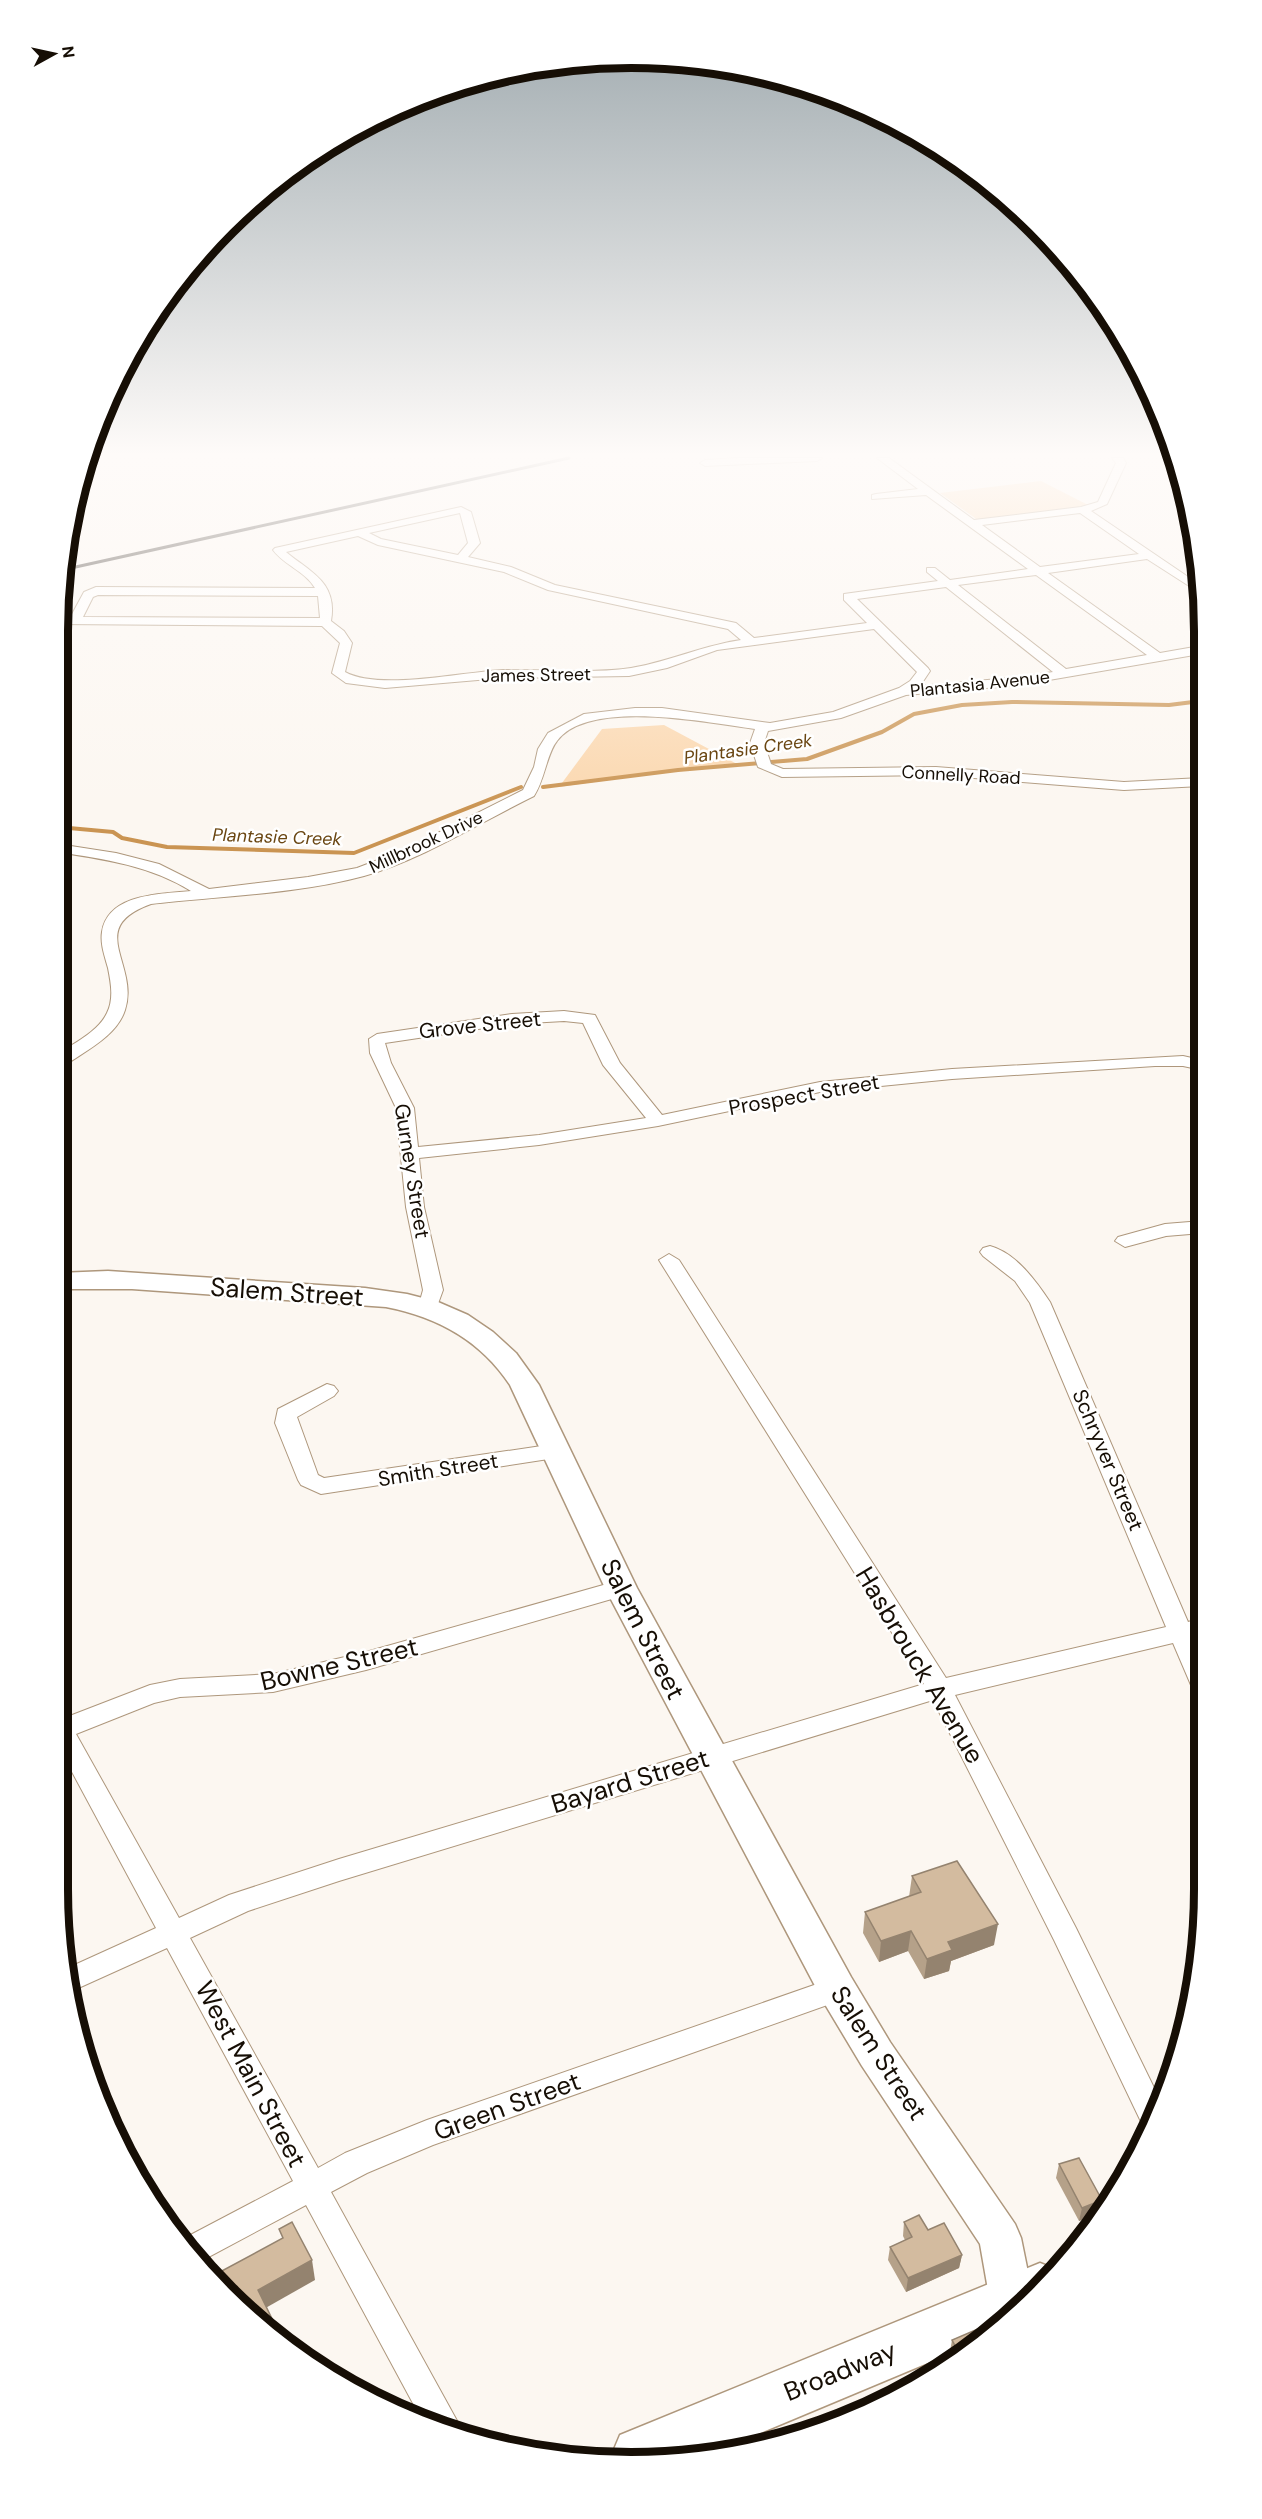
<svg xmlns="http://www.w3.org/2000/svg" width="1262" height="2519" viewBox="0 0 1262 2519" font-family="'DM Sans',sans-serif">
<rect width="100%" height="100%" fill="#fcf7f1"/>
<!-- green -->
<g fill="#fbd7ae">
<path d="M1041,481L1090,506L979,521L940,493Z"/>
<path d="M664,725L737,764L678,770L559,787L602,729Z"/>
</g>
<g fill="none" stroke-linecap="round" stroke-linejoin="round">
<!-- stream-far1 -->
<g stroke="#ca9452" stroke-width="4">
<path d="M543,787L678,770L807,759L882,732L914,714L962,705L1012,702L1169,705L1201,701"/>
<path d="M58,827L113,832L122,838L167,847L354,853L521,787"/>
<path d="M58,900L65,909L58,919"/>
<path d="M58,975V1005"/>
</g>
<!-- stream -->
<path stroke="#ca9452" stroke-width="4.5" d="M58,1003V1008"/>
<!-- street casing -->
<g stroke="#ae977c" stroke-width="2">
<g id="street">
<path d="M738,458H822L817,461L705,466L700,463L705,460Z"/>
<path d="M877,458H889L974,520L1081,507L1098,502L1116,463L1112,458H1123L1126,463L1107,504L1091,511L1200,585V593L1147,559L1048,573L1160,653L1200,646V654L1020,685L906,695L841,718L768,731L764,743L771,764L783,769L936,767L1124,782L1201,778V786L1124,790L936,775L782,777L758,767L750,743L755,729C709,723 589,698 557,741C547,753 545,779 534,796C479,823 423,859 364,876C298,894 220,896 151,904C84,928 140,964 125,1010C117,1036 85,1051 64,1066L58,1067V1054C74,1043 98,1032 107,1013C114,999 111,983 108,968C105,957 100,944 102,932C108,893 162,894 191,891C151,866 104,859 58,852V844L116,853L159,864L209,889L308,877L357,868L404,850L523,790L534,767L538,749L548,733L584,714L635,708H662L770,723L833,712L899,688L910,681L917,672L874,629L717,650L667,668L629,676L501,678L385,688L346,683L332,673L340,643L322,626L58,624V616H71L84,592L96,587L315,588C305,571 285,566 273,550L275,548L461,507L471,512L480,543L468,557L511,567L555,585L736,623L754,638L867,623L844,600V594L938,581L927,572V568H935L950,580L1028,569L926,495L872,499V495L876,494L918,489ZM460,513L468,543L458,555L381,539L369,533ZM1080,513L1139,554L1040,567L982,525ZM358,536L378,545L504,572L548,590L728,629L741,640C703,645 669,662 631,668C589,674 545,669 503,670C461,672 380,691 345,672L352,643L344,631L331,621C338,582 310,572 286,552ZM1036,575L1147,655L1066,669L958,585ZM946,587L1053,672L1020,677L920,686L930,671L928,668L857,599ZM98,595L318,596L320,618L83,617L93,597Z"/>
<path d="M564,1011L595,1015L620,1063L662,1115L820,1082L952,1069L1183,1056L1201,1060L1202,1070L1183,1066H1155L952,1079L820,1092L658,1126L539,1145L419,1158L424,1207L443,1290L435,1312H421L418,1308L423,1290L406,1207L396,1108L370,1053L369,1039L377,1034L512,1014ZM564,1021L583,1023L603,1065L646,1118L539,1135L418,1147L414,1108L391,1063L385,1043L512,1024Z"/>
<path d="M1201,1014V1030L1193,1025L1195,1015Z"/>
<path d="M1202,1221V1233L1166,1236L1125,1247L1115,1241L1118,1237L1165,1224Z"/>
<path d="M990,1246C1016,1253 1036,1281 1050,1302L1188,1622L1203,1618V1636L1195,1638L1203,1657V1694L1194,1692L1173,1643L955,1695L1076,1928L1161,2102L1150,2131L1144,2128L1054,1940L933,1700L339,1881L248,1911L190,1938L318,2168L345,2153L427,2120L837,1977L847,1980L851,1989L847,1998L433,2145L367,2173L331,2192L461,2428L459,2433L423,2422L306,2205L201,2261L179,2241L293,2181L167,1948L74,1990L70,1967L156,1928L57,1744V1712L67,1717L150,1685L180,1679L273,1674L366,1652L621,1580L629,1582L633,1588L629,1594L366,1670L273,1692L180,1697L154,1703L76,1734L179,1918L229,1895L339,1859L924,1684L659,1260L669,1254L679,1260L946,1678L1166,1627L1030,1303L1015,1281L983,1256L980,1252L983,1248Z"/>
<path d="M327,1384L334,1386L338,1391L334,1396L297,1417L318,1475L324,1478L555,1444L563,1446L566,1451L563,1456L555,1458L321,1494L301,1485L298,1480L275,1423L278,1409Z"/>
</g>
</g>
<!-- secondary casing -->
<g stroke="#ae977c" stroke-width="3">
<path id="secondary" d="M108,1271L365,1288L407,1294L438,1302L468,1315L493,1332L516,1353L539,1385L637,1588L851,1977L890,2042L1015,2224L1021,2238L1033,2297L1002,2318L997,2316L990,2301L980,2244L862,2066L823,2001L605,1588L510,1385C481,1341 438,1317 386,1307L132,1289H58V1273Z"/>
</g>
<!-- highway casing -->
<g stroke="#ae977c" stroke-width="3">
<path id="highway" d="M1040,2263L1055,2269L1037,2294L961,2349L703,2457L612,2454L620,2435Z"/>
</g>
<!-- street -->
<use href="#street" fill="#fff" fill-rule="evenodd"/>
<!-- secondary -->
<use href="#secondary" fill="#fff" fill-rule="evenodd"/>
<!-- highway -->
<use href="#highway" fill="#fff" fill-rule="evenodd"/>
<!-- rail -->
<path stroke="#3d352d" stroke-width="3" d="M62,570L569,458"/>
</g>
<!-- wall -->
<g fill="#b5a189">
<path d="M912,1876L994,1945L951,1961L949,1971L924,1979L908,1951L879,1962L863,1933L865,1912L909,1897Z"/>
<path d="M1059,2164L1102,2200V2203L1092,2216L1079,2221L1056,2178Z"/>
<path d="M904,2222L928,2230L962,2255L959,2268L906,2292L888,2260L890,2247L905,2240L903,2236Z"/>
<path d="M999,2321L949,2357L952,2340Z"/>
</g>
<!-- shaded-wall -->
<g fill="#94836f">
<path d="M998,1924L994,1945L951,1961L949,1971L924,1979L927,1959L948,1942Z"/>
<path d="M911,1931L908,1951L879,1962L881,1941Z"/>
<path d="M1102,2200V2203L1092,2216L1079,2221L1082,2208Z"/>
<path d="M962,2255L959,2268L906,2292L908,2278Z"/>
<path d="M312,2260L315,2280L262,2310L258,2290Z"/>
</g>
<!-- building -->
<g fill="#d3bb9f" stroke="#94836f" stroke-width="1.5">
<path d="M957,1861L998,1924L948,1942L952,1950L927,1959L911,1931L881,1941L865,1912L921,1892L912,1876Z"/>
<path d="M1079,2158L1102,2200L1082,2208L1059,2164Z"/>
<path d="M919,2215L928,2230L944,2223L962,2255L908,2278L890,2247L912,2237L904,2222Z"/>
<path d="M292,2222L312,2260L258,2290L280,2335L209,2269L216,2265L220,2272L283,2238L279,2229Z"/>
<path d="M999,2320V2321L958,2351L952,2340Z"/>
<path d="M378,2393L383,2403L371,2397Z"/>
</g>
<!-- sky -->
<linearGradient id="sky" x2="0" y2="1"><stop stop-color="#9ca7ac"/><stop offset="0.56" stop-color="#fefbf9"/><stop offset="1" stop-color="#fefbf9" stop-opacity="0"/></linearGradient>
<rect width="1262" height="811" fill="url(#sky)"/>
<g text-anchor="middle" stroke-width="5" stroke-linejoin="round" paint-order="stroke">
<!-- far-street labels -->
<g font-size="18" fill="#160e05" stroke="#fff">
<text transform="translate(536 675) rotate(-1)" y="6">James Street</text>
<text transform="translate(980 684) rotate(-6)" y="6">Plantasia Avenue</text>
<text transform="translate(961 775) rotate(3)" y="6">Connelly Road</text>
<text transform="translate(426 842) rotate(-25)" y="6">Millbrook Drive</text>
</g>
<!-- far-water labels -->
<g font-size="18" font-style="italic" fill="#6a4612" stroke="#fff">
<text transform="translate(748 749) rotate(-8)" y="6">Plantasie Creek</text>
<text transform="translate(277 837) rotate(2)" y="6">Plantasie Creek</text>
</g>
<!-- street labels -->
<g font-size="21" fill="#160e05" stroke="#fff">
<text transform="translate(480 1025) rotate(-6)" y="7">Grove Street</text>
<text transform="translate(804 1095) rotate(-10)" y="7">Prospect Street</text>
<text transform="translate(412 1171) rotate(81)" y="7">Gurney Street</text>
<text transform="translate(1108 1460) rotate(67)" y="7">Schryver Street</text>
<text transform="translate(438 1470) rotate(-9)" y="7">Smith Street</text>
</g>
<!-- near-street labels -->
<g font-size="26" fill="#160e05" stroke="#fff">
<text transform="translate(287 1292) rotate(4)" y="9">Salem Street</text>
<text transform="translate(643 1629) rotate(63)" y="9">Salem Street</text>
<text transform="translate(339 1664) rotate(-13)" y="9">Bowne Street</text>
<text transform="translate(920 1665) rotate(59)" y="9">Hasbrouck Avenue</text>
<text transform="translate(630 1781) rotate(-17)" y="9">Bayard Street</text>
<text transform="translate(879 2053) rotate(57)" y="9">Salem Street</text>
<text transform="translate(251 2074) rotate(62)" y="9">West Main Street</text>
<text transform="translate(507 2106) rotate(-20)" y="9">Green Street</text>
<text transform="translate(840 2371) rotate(-22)" y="9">Broadway</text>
</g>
</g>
<!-- crop -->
<path d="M0 0H1262V2519H0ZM631 68H631A563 563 0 0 1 1194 631V1889A563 563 0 0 1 631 2452H631A563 563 0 0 1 68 1889V631A563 563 0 0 1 631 68Z" fill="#fff" fill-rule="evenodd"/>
<path fill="none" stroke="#160e05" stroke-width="8" d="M631 68H631A563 563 0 0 1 1194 631V1889A563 563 0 0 1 631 2452H631A563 563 0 0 1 68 1889V631A563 563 0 0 1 631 68Z"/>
<!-- north arrow -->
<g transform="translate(54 54) rotate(82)" stroke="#ffffff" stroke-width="4.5" paint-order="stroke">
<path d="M0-4.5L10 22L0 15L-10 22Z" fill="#160e05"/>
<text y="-9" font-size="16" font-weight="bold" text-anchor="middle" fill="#160e05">N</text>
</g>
</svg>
